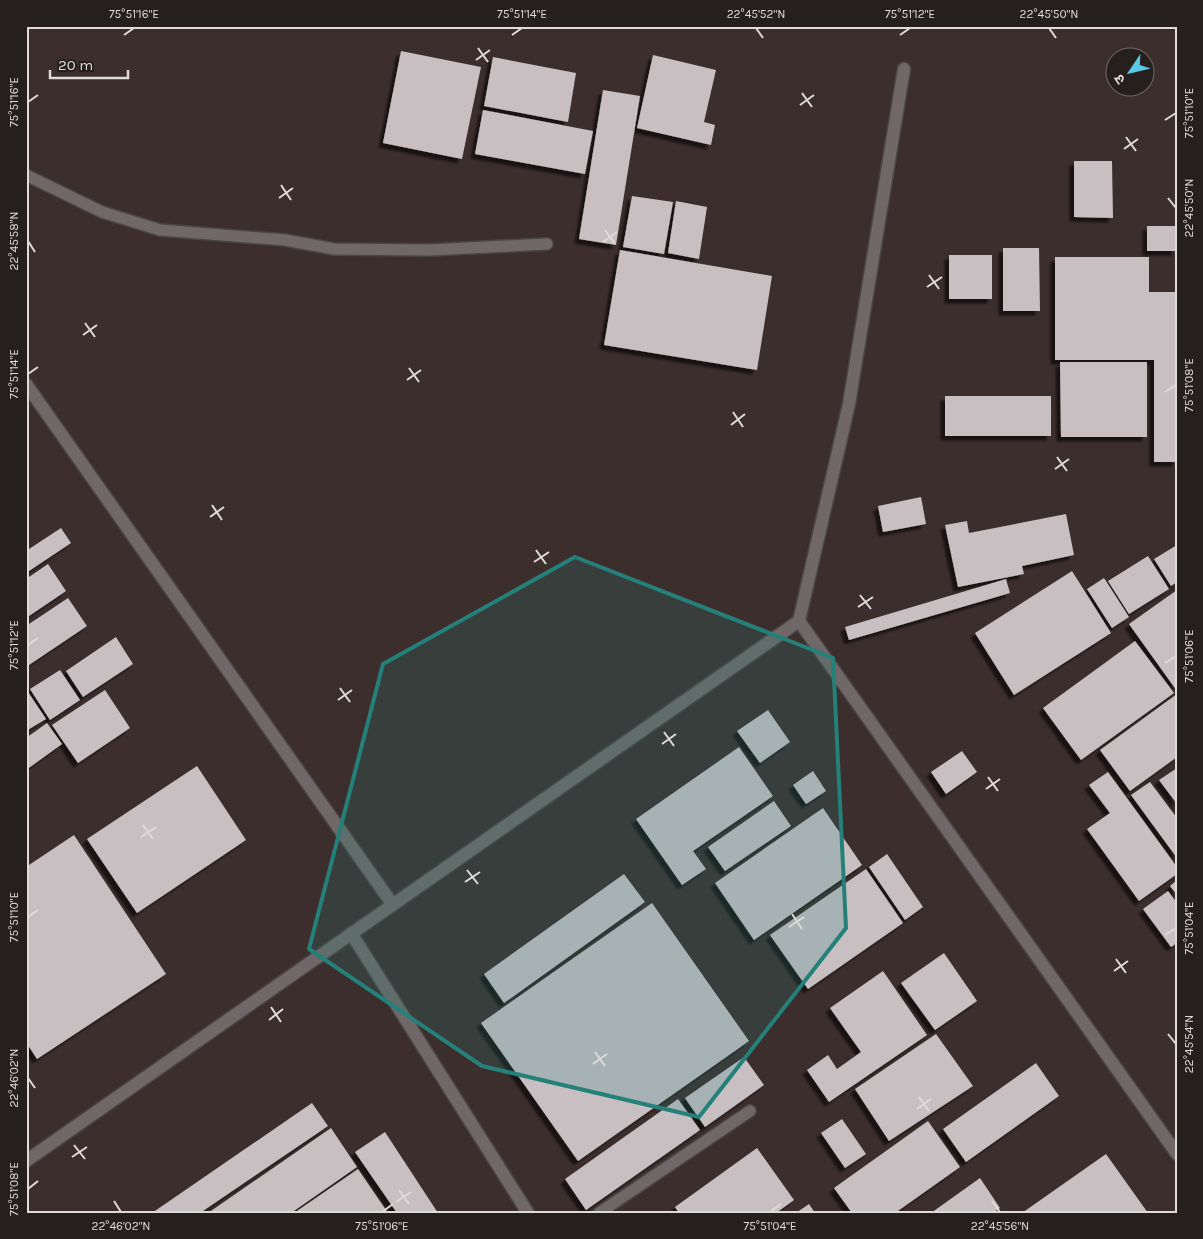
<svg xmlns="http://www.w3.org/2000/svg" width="1203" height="1239" viewBox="0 0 1203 1239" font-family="Karla,'Noto Sans Devanagari',sans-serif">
<defs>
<filter id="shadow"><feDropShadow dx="-4.5" dy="4.5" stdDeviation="1" flood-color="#0009"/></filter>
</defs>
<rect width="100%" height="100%" fill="#2e2828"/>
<!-- built -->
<path fill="#3c2e2d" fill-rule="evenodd" d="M26,26H1100L1177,30V1213H26ZM1116,58H1146V88H1116Z"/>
<!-- building -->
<g fill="#c7bfc2" filter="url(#shadow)">
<path d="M401,51L481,67L462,159L383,143Z"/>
<path d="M653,55L716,70L704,122L715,125L711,145L637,128Z"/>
<path d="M493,57L576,73L568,122L484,106Z"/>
<path d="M603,90L640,96L616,245L579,239Z"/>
<path d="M483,110L593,131L585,174L475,154Z"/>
<path d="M1074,161H1112L1113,218L1074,217Z"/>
<path d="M632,196L673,202L664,254L623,247Z"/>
<path d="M676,201L707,207L699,259L668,253Z"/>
<rect x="1147" y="226" width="29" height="25"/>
<path d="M1003,248H1039L1040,311H1003Z"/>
<path d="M620,250L772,276L757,370L604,345Z"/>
<rect x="949" y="255" width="43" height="44"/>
<path d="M1055,257H1149V292H1177V462H1154V360H1055Z"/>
<path d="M1060,362H1147V437H1061Z"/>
<rect x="945" y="396" width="106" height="40"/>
<path d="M921,497L926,524L883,532L878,506Z"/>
<path d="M1066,514L1074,555L1022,566L1024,574L958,587L945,525L967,521L969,533Z"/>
<path d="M61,528L71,543L26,573V551Z"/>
<path d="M1177,545V582L1171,586L1154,559Z"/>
<path d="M1148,556L1169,589L1129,614L1108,581Z"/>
<path d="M48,564L66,591L26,618V579Z"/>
<path d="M1072,571L1111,633L1014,695L975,633Z"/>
<path d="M1104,578L1129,617L1112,628L1087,589Z"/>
<path d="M1006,579L1010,593L849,640L845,627Z"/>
<path d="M1177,590V691L1129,624Z"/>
<path d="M68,598L87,626L26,667V626Z"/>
<path d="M116,637L133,664L83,697L66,671Z"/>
<path d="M1135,641L1174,693L1081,760L1043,708Z"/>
<path d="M60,670L80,700L50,720L30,689Z"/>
<path d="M105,690L130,728L78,763L52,725Z"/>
<path d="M28,692L46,719L26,731V693Z"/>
<path d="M1177,694V757L1130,791L1100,750Z"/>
<path d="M768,710L790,742L760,763L737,731Z"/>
<path d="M47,723L62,744L26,770V738Z"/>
<path d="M739,747L773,796L693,851L706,869L682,885L636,819Z"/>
<path d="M962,751L977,772L946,794L931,772Z"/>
<path d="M197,766L246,840L137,913L87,839Z"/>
<path d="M1177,768V804L1159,780Z"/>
<path d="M813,771L826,791L806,804L793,785Z"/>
<path d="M1108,772L1177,867V874L1139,901L1087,829L1110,813L1089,785Z"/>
<path d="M1150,782L1177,818V858L1131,795Z"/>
<path d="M774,801L791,826L725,871L708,847Z"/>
<path d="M823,808L862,865L754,940L715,883Z"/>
<path d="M74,835L166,974L37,1059L26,1042V867Z"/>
<path d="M887,854L923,907L905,920L869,867Z"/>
<path d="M866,869L903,923L808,989L770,935Z"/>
<path d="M624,874L645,902L504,1003L484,974Z"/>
<path d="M1177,880V895L1170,886Z"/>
<path d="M1168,891L1177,903V943L1171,947L1143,909Z"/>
<path d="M652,903L749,1041L578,1161L481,1023Z"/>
<path d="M944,953L977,1001L935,1030L901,983Z"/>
<path d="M883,971L927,1035L829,1102L807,1070L828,1055L837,1069L861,1052L830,1008Z"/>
<path d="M936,1034L973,1086L889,1141L855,1089Z"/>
<path d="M744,1057L764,1085L705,1127L685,1098Z"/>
<path d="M1036,1063L1059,1096L966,1162L943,1129Z"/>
<path d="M678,1099L700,1130L586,1210L565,1179Z"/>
<path d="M312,1103L328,1126L200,1213H152Z"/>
<path d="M842,1119L866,1154L845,1168L821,1133Z"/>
<path d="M928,1121L960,1167L895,1213H852L834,1188Z"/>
<path d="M331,1128L357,1167L291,1213H208Z"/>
<path d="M385,1132L438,1213H397L355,1152Z"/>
<path d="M757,1148L794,1200L776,1213H679L675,1207Z"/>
<path d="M1106,1154L1148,1213H1022Z"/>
<path d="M358,1169L388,1213H294Z"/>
<path d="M980,1178L1000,1208L993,1213H931Z"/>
<path d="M809,1204L815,1213H796Z"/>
</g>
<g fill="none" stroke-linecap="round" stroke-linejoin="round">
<!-- service casing -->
<g stroke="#4b4645" stroke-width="14">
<g id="service">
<path d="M26,175L102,212L160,230L285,240L334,249L429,250L547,244"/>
<path d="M599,1213L750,1111"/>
</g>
</g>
<!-- minor casing -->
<g stroke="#4b4645" stroke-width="15">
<g id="minor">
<path d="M26,384L393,905"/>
<path d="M799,621L1177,1154"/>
<path d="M351,933L528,1213"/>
<path d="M26,1161L799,621L849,404L904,69"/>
</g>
</g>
<!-- service -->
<use href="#service" stroke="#706868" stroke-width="11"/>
<!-- minor -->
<use href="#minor" stroke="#706868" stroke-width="12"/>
</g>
<!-- marked area -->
<path fill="#248079" fill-opacity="0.2" stroke="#248079" stroke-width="4" stroke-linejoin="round" d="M575,557L833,658L846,928L699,1117L482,1066L309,949L383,664Z"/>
<!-- ticks -->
<path fill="none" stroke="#dfdbda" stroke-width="2" d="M756,28L763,38M1049,28L1056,38M124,35L134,28M512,35L522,28M900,35L910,28M478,48L488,62M476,60L490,50M802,93L812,107M28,102L38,95M800,105L814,95M1165,120L1176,113M1126,137L1136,151M1124,149L1138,139M281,185L291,200M279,198L293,188M1168,198L1176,208M605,230L615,244M28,241L35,252M603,242L617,232M929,275L939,289M927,287L942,277M85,323L95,337M83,335L97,325M409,368L419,382M28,374L38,367M407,380L421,370M1165,392L1176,385M733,412L743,427M731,425L745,414M1057,457L1067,471M1055,469L1069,459M212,505L222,520M210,517L224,507M536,550L546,564M534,562L549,552M860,595L871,609M858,607L873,597M28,645L38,638M1165,663L1176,656M340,688L350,702M338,700L352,690M664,732L674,746M662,744L676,734M988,777L998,791M986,789L1000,779M143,825L153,839M141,837L156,827M467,870L478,884M465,882L480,872M792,914L802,929M28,917L38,910M789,927L804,917M1165,935L1176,928M1116,959L1126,973M1114,971L1128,961M271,1007L281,1022M269,1020L283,1009M1168,1034L1176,1044M595,1052L605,1066M593,1064L607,1054M28,1078L35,1088M919,1097L929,1111M917,1109L931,1099M74,1145L85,1159M72,1157L87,1147M28,1189L38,1181M399,1190L409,1204M114,1201L121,1212M992,1201L1000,1212M396,1202L411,1192M382,1212L393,1204M770,1212L781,1204"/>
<!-- border -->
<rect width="1203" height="1239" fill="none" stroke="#251f1e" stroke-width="55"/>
<!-- north arrow -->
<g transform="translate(1130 72) rotate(235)"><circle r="24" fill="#251f1e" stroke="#6f6a69"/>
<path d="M0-4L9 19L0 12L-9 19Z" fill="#5ac8e6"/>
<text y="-8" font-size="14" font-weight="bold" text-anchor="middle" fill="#dfdbda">उ</text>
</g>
<!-- scale -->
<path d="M50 70v8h78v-8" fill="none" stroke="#dfdbda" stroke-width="2.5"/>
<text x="58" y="70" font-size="15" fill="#dfdbda" stroke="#251f1e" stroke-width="4" paint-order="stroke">20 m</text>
<rect x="28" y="28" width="1148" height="1184" fill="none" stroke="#dfdbda" stroke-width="2"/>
<g font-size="12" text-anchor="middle" fill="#dfdbda">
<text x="134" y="18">75°51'16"E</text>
<text x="522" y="18">75°51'14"E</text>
<text x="756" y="18">22°45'52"N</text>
<text x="910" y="18">75°51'12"E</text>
<text x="1049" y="18">22°45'50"N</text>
<text transform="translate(14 102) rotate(-90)" y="4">75°51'16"E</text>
<text transform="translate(1189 113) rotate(-90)" y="4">75°51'10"E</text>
<text transform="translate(1189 208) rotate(-90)" y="4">22°45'50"N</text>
<text transform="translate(14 241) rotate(-90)" y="4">22°45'58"N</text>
<text transform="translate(14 374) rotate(-90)" y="4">75°51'14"E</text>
<text transform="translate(1189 385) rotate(-90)" y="4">75°51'08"E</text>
<text transform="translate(14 645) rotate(-90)" y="4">75°51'12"E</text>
<text transform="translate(1189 656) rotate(-90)" y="4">75°51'06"E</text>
<text transform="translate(14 917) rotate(-90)" y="4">75°51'10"E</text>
<text transform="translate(1189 928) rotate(-90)" y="4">75°51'04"E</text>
<text transform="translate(1189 1044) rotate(-90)" y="4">22°45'54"N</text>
<text transform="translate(14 1078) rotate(-90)" y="4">22°46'02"N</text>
<text transform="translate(14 1189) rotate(-90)" y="4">75°51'08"E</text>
<text x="121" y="1230">22°46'02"N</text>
<text x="382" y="1230">75°51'06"E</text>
<text x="770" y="1230">75°51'04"E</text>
<text x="1000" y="1230">22°45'56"N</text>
</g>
</svg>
